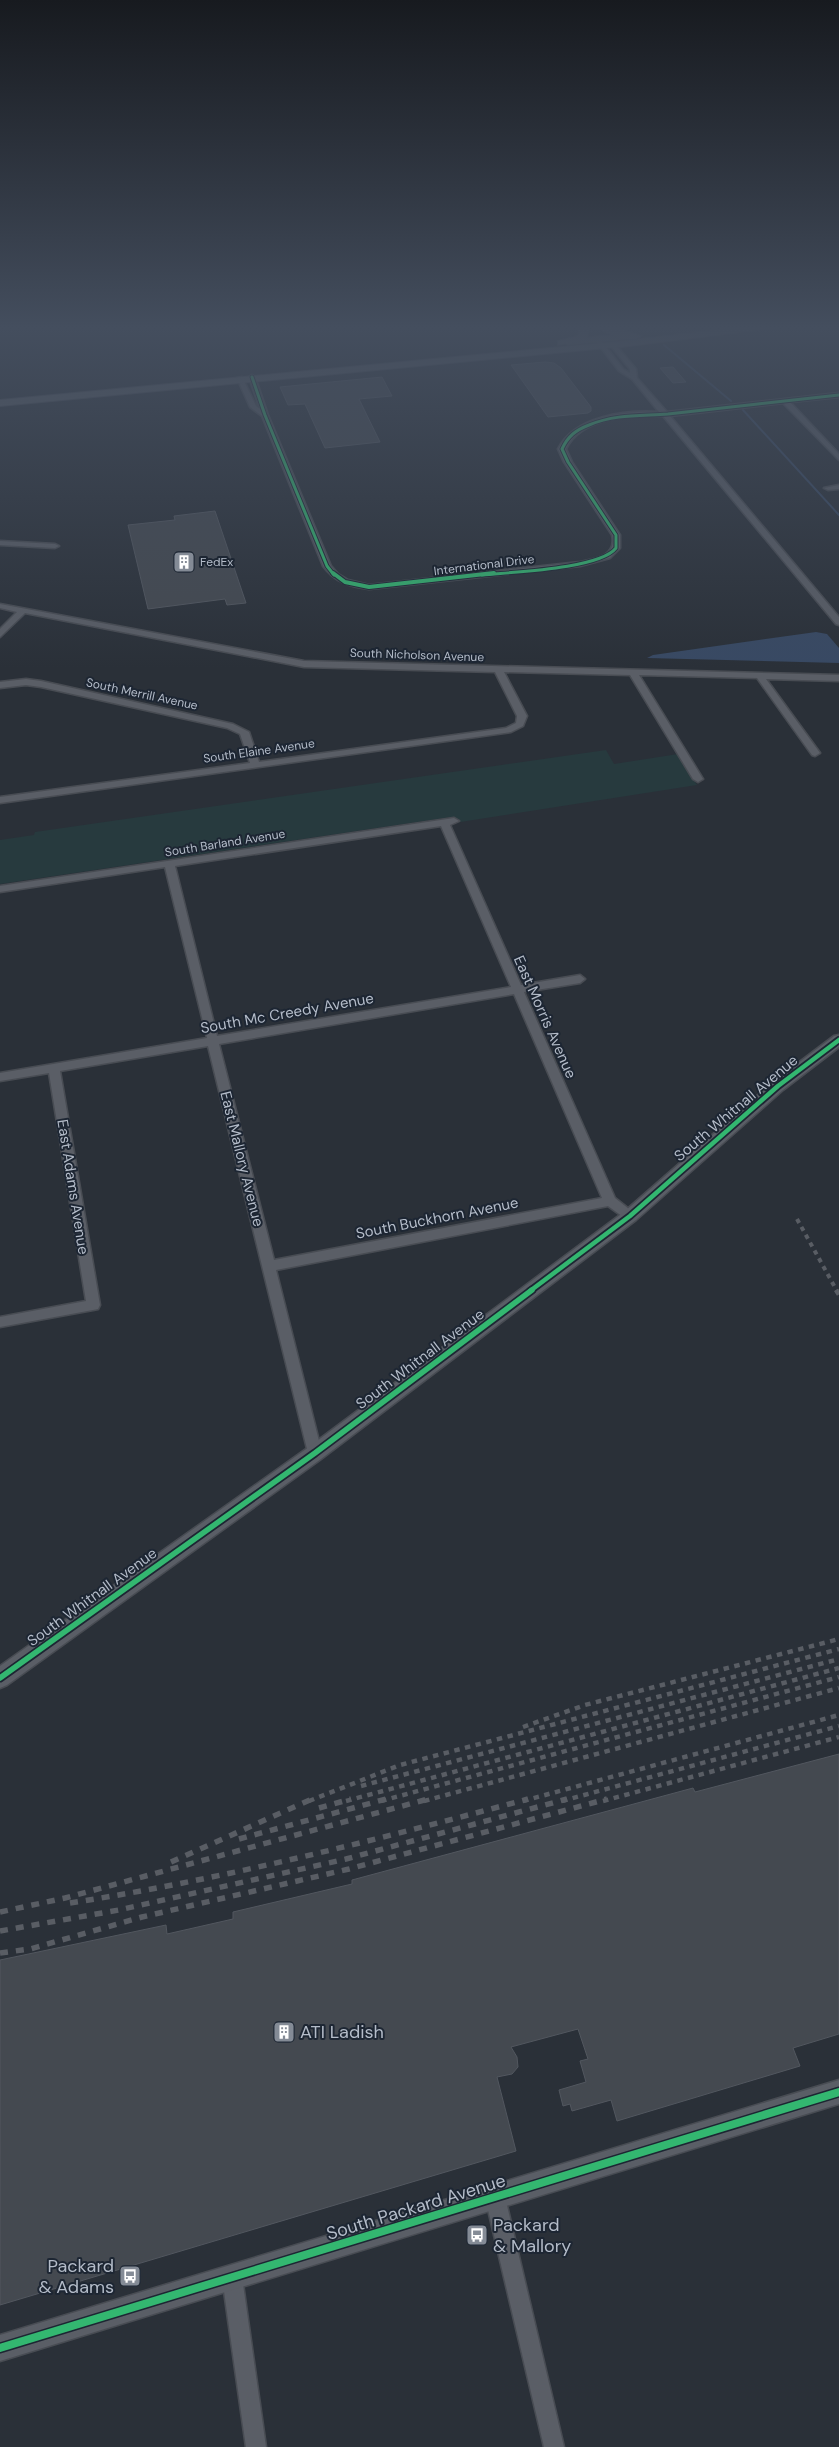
<svg xmlns="http://www.w3.org/2000/svg" width="839" height="2447" viewBox="0 0 839 2447" font-family="'DM Sans',sans-serif">
<rect width="100%" height="100%" fill="#2a3038"/>
<!-- green -->
<path fill="#273a3e" d="M606,750L614,764L678,754L697,785L454,823L451,817L0,884V840L34,835L35,832Z"/>
<!-- water -->
<path fill="#384963" d="M816,632L827,634L839,648V663L647,658L653,655Z"/>
<g fill="none" stroke-linecap="round" stroke-linejoin="round">
<!-- stream -->
<g stroke="#384963" stroke-width="2">
<path d="M647,325L650,328"/>
<path d="M664,345L731,401"/>
<path d="M743,410L839,515"/>
</g>
</g>
<!-- building -->
<g fill="#444950" stroke="#52575f">
<path d="M545,362L554,363L561,368L591,407V411L588,413L548,417L511,365Z"/>
<path d="M673,367L686,382L673,383L660,368Z"/>
<path d="M382,377L392,396L359,399L380,442L325,448L305,404L288,405L280,387Z"/>
<path d="M215,511L246,603L227,605L225,599L148,609L128,525L175,520L174,516Z"/>
<path d="M839,1754V2034L793,2048L800,2066L617,2121L611,2100L572,2111L570,2104L563,2106L559,2090L586,2082L580,2061L588,2059L578,2029L511,2047L517,2057L518,2067L512,2074L497,2077L516,2151L0,2305V1960L166,1925L167,1934L233,1919V1912L352,1884V1880L693,1788L695,1792Z"/>
</g>
<g fill="none" stroke-linecap="round" stroke-linejoin="round">
<!-- minor casing -->
<g stroke="#484c53" stroke-width="3">
<g id="minor">
<path d="M595,338H599L623,369L630,373V369L610,345L615,344L636,369L637,378L667,412L839,393V397L790,402L839,454V460L783,403L670,416L839,617V625L836,624L663,416C632,414 581,417 566,449L572,462L620,535V548L610,558L580,566L369,589C350,587 335,582 323,566L262,416L250,407L237,378L242,377L256,406L260,409L249,377L252,375L255,377L268,415L331,566L338,574L348,580L369,585L580,562C596,559 617,556 612,535L564,462L558,449C575,416 625,410 659,412L632,379L619,371L595,340Z"/>
<path d="M839,485V489L828,490L824,488Z"/>
<path d="M0,541L55,544L59,546L55,548L0,545Z"/>
<path d="M0,604L304,661L839,675V681L766,679L820,753L815,756L812,755L757,678L639,675L703,779L698,782L693,779L630,675L504,672L527,716L523,726L511,732L0,803V797L250,763L240,734L227,728L41,687L26,685L0,688V682L26,679L41,681L233,724L249,732L259,762L506,728L516,723L517,716L495,672L304,667L25,613L0,637V629L17,612L0,608Z"/>
<path d="M454,818L459,821L450,825L521,985L580,975L585,979L580,983L524,992L615,1198L634,1213L636,1216L634,1219H626L608,1206L276,1270L322,1453L320,1457L315,1459L310,1457L308,1453L208,1046L60,1071L100,1305L98,1309L93,1310L0,1327V1317L86,1301L49,1073L0,1081V1073L207,1038L165,867L0,892V886ZM441,826L511,987L217,1036L175,866ZM514,994L602,1198L274,1260L219,1044Z"/>
<path d="M495,2187L502,2190L505,2197L564,2447H544L485,2197L488,2190Z"/>
<path d="M232,2267L239,2270L242,2277L266,2447H246L222,2277L225,2270Z"/>
</g>
</g>
<!-- tertiary casing -->
<g stroke="#484c53" stroke-width="3">
<g id="tertiary">
<path d="M839,1035V1047L783,1090L636,1220L321,1459L7,1685L0,1688V1666L309,1447L624,1212L773,1082L834,1036Z"/>
<path d="M839,2080V2104L0,2361V2335Z"/>
</g>
</g>
<!-- secondary casing -->
<g stroke="#484c53" stroke-width="2">
<g id="secondary">
<path d="M763,325H795L613,348L608,345L613,342Z"/>
<path d="M625,334L629,337L628,339L568,345L563,342L568,339Z"/>
</g>
</g>
<!-- primary casing -->
<g stroke="#484c55" stroke-width="2">
<g id="primary">
<path d="M580,325L589,327L587,340L558,345V341L578,336Z"/>
<path d="M594,325H608L641,336C631,345 604,333 594,325Z"/>
<path d="M613,342L617,343V347L0,406V400Z"/>
</g>
</g>
<!-- minor -->
<use href="#minor" fill="#5a5e66" fill-rule="evenodd"/>
<!-- tertiary -->
<use href="#tertiary" fill="#5a5e66" fill-rule="evenodd"/>
<!-- secondary -->
<use href="#secondary" fill="#595d64" fill-rule="evenodd"/>
<!-- primary -->
<use href="#primary" fill="#5c6168" fill-rule="evenodd"/>
<!-- rail-far2 -->
<path stroke="#595d64" stroke-width="4" stroke-dasharray="4.5 4.5" stroke-linecap="butt" d="M797,1219L837,1291"/>
<!-- rail-far1 -->
<g stroke="#595d64" stroke-width="4.5" stroke-dasharray="5.5 5.5" stroke-linecap="butt">
<path d="M836,1290L839,1295"/>
<path d="M523,1727L585,1705L839,1639"/>
<path d="M361,1786L839,1659"/>
<path d="M309,1801L400,1765L839,1649"/>
<path d="M346,1801L839,1668"/>
<path d="M381,1801L839,1677"/>
<path d="M424,1801L839,1688"/>
<path d="M523,1801L839,1715"/>
<path d="M562,1801L839,1726"/>
<path d="M603,1801L839,1737"/>
</g>
<!-- rail -->
<g stroke="#595d64" stroke-width="5.5" stroke-dasharray="8 8" stroke-linecap="butt">
<path d="M319,1808L351,1799"/>
<path d="M239,1839L386,1799"/>
<path d="M171,1862L312,1799"/>
<path d="M70,1903C225,1879 376,1840 528,1799"/>
<path d="M0,1912L65,1898L428,1799"/>
<path d="M0,1931L119,1910L346,1859L567,1799"/>
<path d="M0,1953L30,1949L142,1917L349,1869L607,1799"/>
</g>
<!-- cycleway-far4 casing -->
<g stroke="#1d2633" stroke-width="5">
<g id="cycleway-far4">
<path d="M252,377L265,415L327,566L334,575"/>
<path d="M482,575C511,572 600,569 616,548V535L568,462L562,449C568,436 576,430 589,425C615,414 641,416 668,414C725,408 782,401 839,395"/>
</g>
</g>
<!-- cycleway-far3 casing -->
<g stroke="#1d2633" stroke-width="6">
<path id="cycleway-far3" d="M333,573L345,582L369,587L494,573"/>
</g>
<!-- cycleway-far2 casing -->
<g stroke="#1d2633" stroke-width="8">
<path id="cycleway-far2" d="M530,1291L630,1216L778,1086L839,1040"/>
</g>
<!-- cycleway-far1 casing -->
<g stroke="#1d2633" stroke-width="9">
<path id="cycleway-far1" d="M0,1678L315,1453L532,1290"/>
</g>
<!-- cycleway casing -->
<g stroke="#1d2633" stroke-width="11">
<path id="cycleway" d="M0,2348L839,2092"/>
</g>
<!-- cycleway-far4 -->
<use href="#cycleway-far4" stroke="#33b770" stroke-width="3"/>
<!-- cycleway-far3 -->
<use href="#cycleway-far3" stroke="#33b770" stroke-width="4"/>
<!-- cycleway-far2 -->
<use href="#cycleway-far2" stroke="#33b770" stroke-width="4.5"/>
<!-- cycleway-far1 -->
<use href="#cycleway-far1" stroke="#33b770" stroke-width="5.5"/>
<!-- cycleway -->
<use href="#cycleway" stroke="#33b770" stroke-width="8"/>
</g>
<!-- sky -->
<linearGradient id="sky" x2="0" y2="1"><stop stop-color="#171a1f"/><stop offset="0.49" stop-color="#444e5e"/><stop offset="1" stop-color="#444e5e" stop-opacity="0"/></linearGradient>
<rect width="839" height="668" fill="url(#sky)"/>
<!-- icons -->
<defs>
<g id="building-square" transform="scale(1.125)"><rect x="-9" y="-9" width="18" height="18" rx="4" fill="#848b96" stroke="#1d2633"/><path d="M-4-6H4V6H1V3H-1V6H-4ZM-2.5-4.3h1.7v1.8h-1.7ZM.8-4.3h1.7v1.8H.8ZM-2.5-1h1.7V.8h-1.7ZM.8-1h1.7V.8H.8Z" fill="#fff"/></g>
<g id="bus-square" transform="scale(1.125)"><rect x="-9" y="-9" width="18" height="18" rx="4" fill="#848b96" stroke="#1d2633"/><path d="M-5-6H5V4H4V6H2V4H-2V6H-4V4H-5ZM-3.5-4V0h7V-4ZM-3.5 1.2v1.5H-2V1.2ZM2 1.2v1.5H3.5V1.2Z" fill="#fff"/></g>
</defs>
<g fill-rule="evenodd">
<use href="#building-square" x="184" y="562"/>
<use href="#building-square" x="284" y="2032"/>
<use href="#bus-square" x="477" y="2235"/>
<use href="#bus-square" x="130" y="2276"/>
</g>
<g text-anchor="middle" stroke-width="4" stroke-linejoin="round" paint-order="stroke">
<!-- far-poi labels -->
<g font-size="12" fill="#b4bcc9" stroke="#1d2633" text-anchor="start">
<text x="200" y="566">FedEx</text>
</g>
<!-- far-street labels -->
<g font-size="12" fill="#b4bcc9" stroke="#1d2633">
<text transform="translate(484 565) rotate(-7)" y="4">International Drive</text>
<text transform="translate(417 655) rotate(2)" y="4">South Nicholson Avenue</text>
<text transform="translate(142 694) rotate(12)" y="4">South Merrill Avenue</text>
<text transform="translate(259 751) rotate(-8)" y="4">South Elaine Avenue</text>
<text transform="translate(225 843) rotate(-9)" y="4">South Barland Avenue</text>
</g>
<!-- street labels -->
<g font-size="15" fill="#b4bcc9" stroke="#1d2633">
<text transform="translate(287 1013) rotate(-10)" y="5">South Mc Creedy Avenue</text>
<text transform="translate(545 1017) rotate(66)" y="5">East Morris Avenue</text>
<text transform="translate(736 1108) rotate(-40)" y="5">South Whitnall Avenue</text>
<text transform="translate(242 1159) rotate(76)" y="5">East Mallory Avenue</text>
<text transform="translate(73 1187) rotate(81)" y="5">East Adams Avenue</text>
<text transform="translate(437 1218) rotate(-11)" y="5">South Buckhorn Avenue</text>
<text transform="translate(420 1359) rotate(-37)" y="5">South Whitnall Avenue</text>
<text transform="translate(92 1597) rotate(-36)" y="5">South Whitnall Avenue</text>
</g>
<!-- near-poi labels -->
<g font-size="18" fill="#b4bcc9" stroke="#1d2633" text-anchor="start">
<text x="300" y="2038">ATI Ladish</text>
<text x="493" y="2231">Packard<tspan x="493" dy="21">&amp; Mallory</tspan></text>
<text x="114" y="2272" text-anchor="end">Packard<tspan x="114" dy="21">&amp; Adams</tspan></text>
</g>
<!-- near-street labels -->
<g font-size="18" fill="#b4bcc9" stroke="#1d2633">
<text transform="translate(416 2207) rotate(-17)" y="6">South Packard Avenue</text>
</g>
</g>
</svg>
